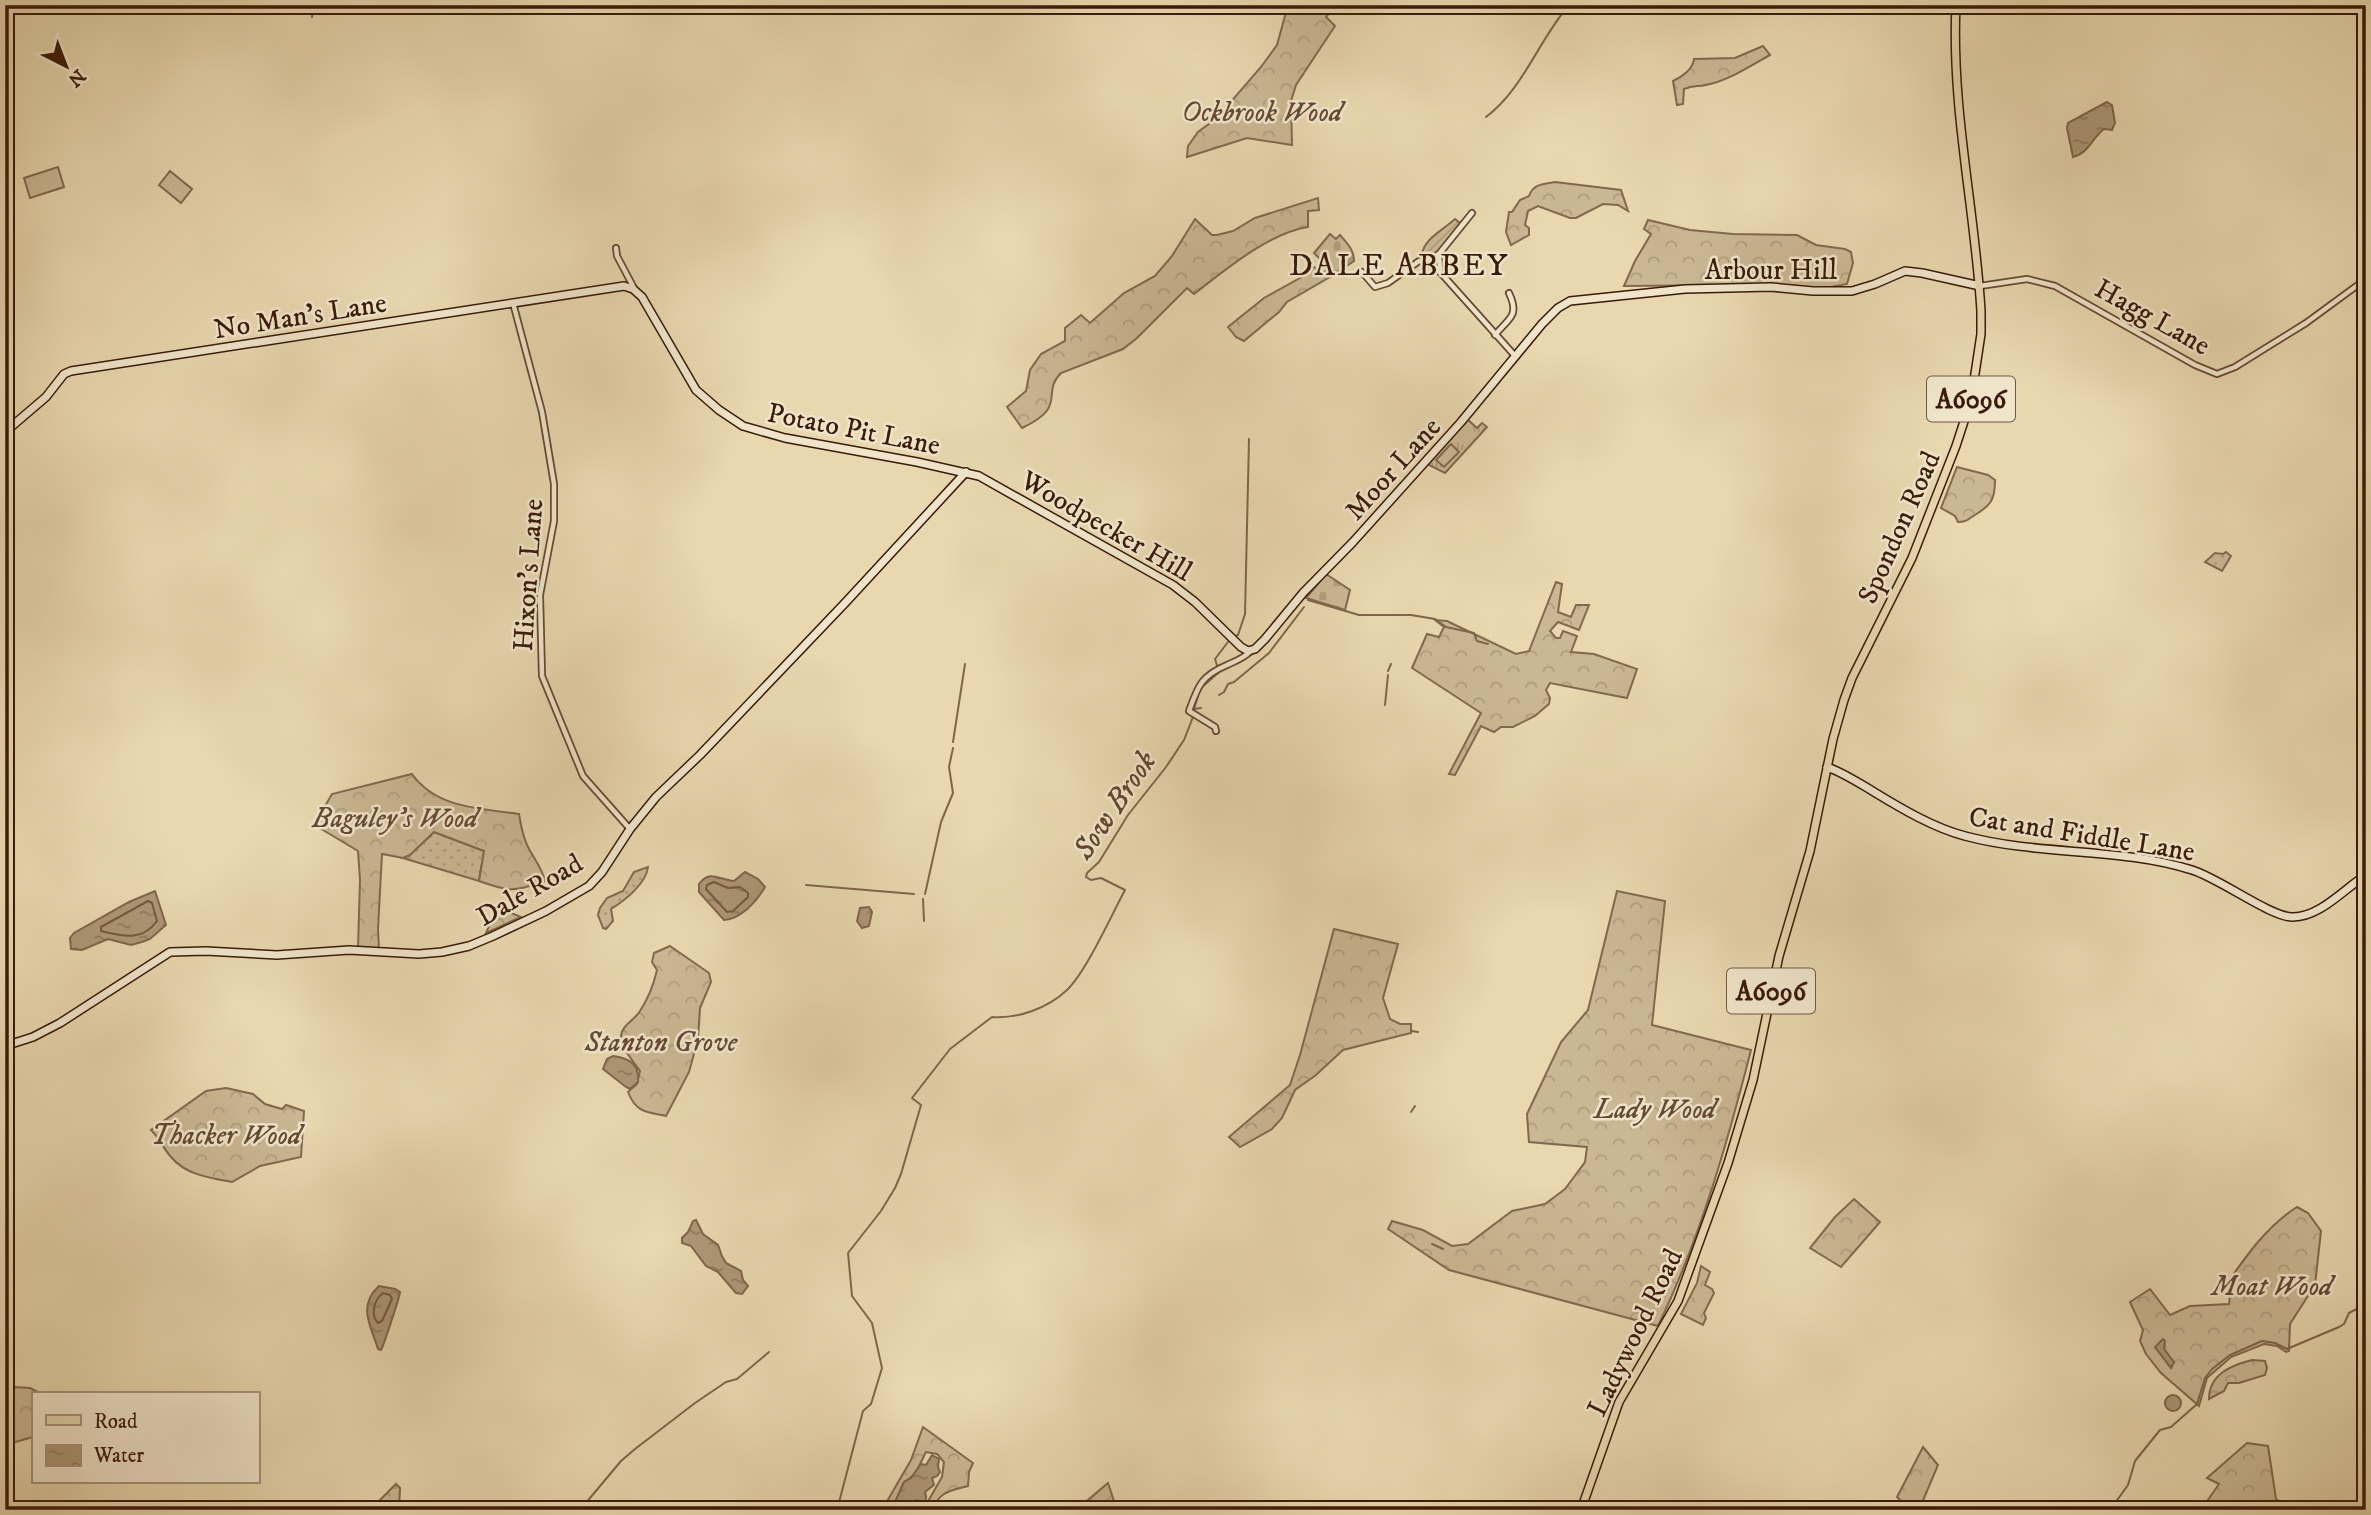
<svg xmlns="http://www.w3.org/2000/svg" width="2371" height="1515" viewBox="0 0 2371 1515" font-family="'IM FELL DW Pica',serif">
<defs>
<pattern id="grass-dots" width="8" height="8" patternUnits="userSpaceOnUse" patternTransform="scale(1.75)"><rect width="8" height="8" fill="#cab793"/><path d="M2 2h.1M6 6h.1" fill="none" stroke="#ae9d7d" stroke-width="1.8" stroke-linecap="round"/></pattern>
<pattern id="forest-crowns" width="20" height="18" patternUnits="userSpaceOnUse" patternTransform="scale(1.75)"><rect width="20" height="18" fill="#cab793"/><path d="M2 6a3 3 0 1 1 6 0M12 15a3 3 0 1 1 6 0" fill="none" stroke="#ae9d7d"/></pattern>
<pattern id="cemetery-stones" width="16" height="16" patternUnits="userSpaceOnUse" patternTransform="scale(1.75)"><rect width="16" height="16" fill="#cab793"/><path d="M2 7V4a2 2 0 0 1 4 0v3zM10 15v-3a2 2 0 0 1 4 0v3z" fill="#ae9d7d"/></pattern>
<pattern id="park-tufts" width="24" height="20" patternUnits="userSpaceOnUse" patternTransform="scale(1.75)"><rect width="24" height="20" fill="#cab793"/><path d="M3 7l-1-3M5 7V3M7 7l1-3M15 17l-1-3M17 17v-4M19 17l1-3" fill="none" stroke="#ae9d7d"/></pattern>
<pattern id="garden-furrows" width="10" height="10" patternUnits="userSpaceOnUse" patternTransform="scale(1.75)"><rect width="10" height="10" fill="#cab793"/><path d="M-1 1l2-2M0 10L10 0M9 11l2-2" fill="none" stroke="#ae9d7d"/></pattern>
<pattern id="water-ripples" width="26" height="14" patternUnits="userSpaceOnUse" patternTransform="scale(1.75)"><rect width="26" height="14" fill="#ad9776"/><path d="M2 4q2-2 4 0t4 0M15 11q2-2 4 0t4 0" fill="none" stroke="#8e7a5f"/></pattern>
</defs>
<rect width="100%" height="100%" fill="#e8d7af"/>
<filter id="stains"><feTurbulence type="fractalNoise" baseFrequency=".00286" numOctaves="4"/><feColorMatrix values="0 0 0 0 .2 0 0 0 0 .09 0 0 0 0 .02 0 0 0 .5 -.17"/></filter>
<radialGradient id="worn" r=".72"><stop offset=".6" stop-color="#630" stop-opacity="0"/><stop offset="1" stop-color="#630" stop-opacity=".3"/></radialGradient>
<!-- grass -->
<g fill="url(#grass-dots)" stroke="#82684e" stroke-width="2">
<path d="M2226,552L2231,556L2222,571L2205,562L2215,553L2223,554Z"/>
<path d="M434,832L484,851L479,881L403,858L410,855Z"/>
<path d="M648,867C646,884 624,901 611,909L613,921L606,929L603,928L598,915L600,908L607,898L623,891L634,872Z"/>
<path d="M396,1484L400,1488L399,1510H384L376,1504Z"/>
</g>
<!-- forest -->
<g fill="url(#forest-crowns)" stroke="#82684e" stroke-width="2">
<path d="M1288,5H1310L1319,12L1326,5H1336L1326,17L1335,26L1296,85L1291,101L1292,145L1247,138L1187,157L1188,146L1198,132L1217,118L1261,67L1277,45Z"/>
<path d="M1763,46L1770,55C1750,66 1728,81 1706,85C1697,87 1694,85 1684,89L1683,104L1677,105L1673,81C1682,77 1693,69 1694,59L1735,58Z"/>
<path d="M1555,182L1621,190L1628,211L1618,205L1603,204L1576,218H1570L1538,206L1528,211L1525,225L1529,228V235L1511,245L1506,232L1509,212H1512L1520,200L1529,196C1533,184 1543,184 1555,182Z"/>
<path d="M1318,198L1319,210L1308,211V227C1269,233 1225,270 1194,294L1187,288L1137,338L1123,349L1061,373C1040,394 1069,406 1022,428L1007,407L1026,391L1030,370L1041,354L1065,341V328L1081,315L1090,323L1124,293L1155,276L1172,256L1195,219L1212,235H1217L1233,231L1255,218Z"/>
<path d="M1648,220L1690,230L1733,234L1797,235L1816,245L1845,249L1851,252L1853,263L1847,284L1819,289L1740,285L1624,286L1635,261L1651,234L1644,229Z"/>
<path d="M1314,267L1323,273L1329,268L1335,274L1287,302L1279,312L1244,341L1236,337L1228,327L1264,298L1300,278Z"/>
<path d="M1957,467L1988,475L1995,480C1995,500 1991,505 1975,515C1968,519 1967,522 1958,522L1955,516L1941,508Z"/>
<path d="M1556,582L1562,584L1558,612L1571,617L1576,605H1589L1579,630L1558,622L1550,631L1556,638H1560L1563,631L1577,636L1571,652L1594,654L1637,669L1627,698L1550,683L1546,690L1550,698L1549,704L1535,716L1513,727H1501L1494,732L1481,726L1455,775L1449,774L1481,713L1412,668L1427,634L1439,637L1444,627L1435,620L1447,621L1516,654L1529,651Z"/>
<path d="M412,774C437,809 480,808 519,814C521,827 523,838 529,849C535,860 542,868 545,881C514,892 509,892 479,881L484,851L434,832L410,855L403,858L382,854L378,929L379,949L358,948L360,880L358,851L318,827L317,820L332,794Z"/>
<path d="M1617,891L1665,901L1652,1025L1751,1050C1727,1144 1700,1239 1658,1326L1449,1270L1388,1229L1392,1221L1423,1230L1452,1246L1468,1244L1512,1211L1545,1204L1565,1189L1585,1162L1587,1147L1529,1142L1527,1114L1561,1042L1588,1010Z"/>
<path d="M497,907L521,917L486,933Z"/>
<path d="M1334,929L1398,944L1383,998L1390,1019L1400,1024H1411V1033L1343,1050L1316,1075L1295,1090L1282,1118L1272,1129L1240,1147L1229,1137L1290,1085L1300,1055Z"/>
<path d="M670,946L709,973L711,982L700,1008L698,1039L689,1072L666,1116C647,1112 636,1113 628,1092L637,1084L640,1071C634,1062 621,1048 621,1037C621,1025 635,1020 640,1011C648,999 654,983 657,970L652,962L654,953Z"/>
<path d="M226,1088L253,1094L265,1104L282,1109L286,1105L304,1111L301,1157L260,1166L232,1182C210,1178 186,1175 171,1157C163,1148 161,1140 151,1130L206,1091Z"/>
<path d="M1854,1199L1880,1222L1841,1267L1810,1248L1835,1217Z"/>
<path d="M2297,1207L2308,1213L2321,1231L2315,1285L2290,1324L2289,1351L2286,1352L2277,1346L2264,1344L2231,1357L2207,1378L2199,1406L2161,1373L2146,1354L2140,1341L2143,1330L2130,1302L2150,1289L2170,1315L2190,1306L2229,1304L2230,1296L2226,1285C2246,1256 2267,1226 2297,1207Z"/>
<path d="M1701,1266L1710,1272L1705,1285L1712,1289L1714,1293L1704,1313L1706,1318L1703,1325L1681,1314L1697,1283Z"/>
<path d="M2252,1360L2265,1361L2267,1368L2265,1375L2239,1383H2228L2224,1391L2209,1399C2209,1374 2232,1365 2252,1360Z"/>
<path d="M14,1387L30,1388L42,1394H33V1437L5,1445V1391Z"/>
<path d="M923,1427L973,1463L969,1472L968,1486C950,1491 940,1491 932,1510H923L942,1477L944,1462L937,1454L926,1452C920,1463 917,1476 904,1482L895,1502L889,1510H882L911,1460Z"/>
<path d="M2247,1443L2268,1446L2276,1499L2294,1510H2201L2219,1484L2207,1478Z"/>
<path d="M1923,1447L1938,1465L1919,1510H1910L1897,1497Z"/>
</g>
<!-- cemetery -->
<g fill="url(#cemetery-stones)" stroke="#82684e" stroke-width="2">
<path d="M1330,234L1336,239L1340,235C1347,243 1354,250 1354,261L1335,274L1314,253Z"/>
<path d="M1326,574L1350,590L1345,610L1306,598Z"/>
</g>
<!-- park -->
<path fill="url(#park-tufts)" stroke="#82684e" stroke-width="2" d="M1467,419L1477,428L1482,423L1487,427L1445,473L1427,464Z"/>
<!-- garden -->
<g fill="url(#garden-furrows)" stroke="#82684e" stroke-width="2">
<path d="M1455,219L1460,223L1439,252L1421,257C1424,238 1442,231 1455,219Z"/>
<path d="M1108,1483L1117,1510H1076Z"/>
</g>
<!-- pitch -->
<g fill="#cab793" stroke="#82684e" stroke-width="2">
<path d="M58,167L64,187L30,198L24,178Z"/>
<path d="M170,171L192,189L181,203L159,185Z"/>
<path d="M1451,444L1459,452L1444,467L1436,460Z"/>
</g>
<!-- water -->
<g fill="url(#water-ripples)" stroke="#7f654a" stroke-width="2">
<path d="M2107,102L2112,105L2115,123L2112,130L2104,129C2092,138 2089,153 2073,157L2067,128L2068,123Z"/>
<path d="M745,872L758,879L765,887C756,902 741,919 724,920L699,892V884C710,869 719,880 734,881Z"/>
<path d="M155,891L166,925L150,939L142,942L131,945L108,939L82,950L71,949L70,938L74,933L129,902Z"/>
<path d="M869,907L872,912L869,926L862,928L857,921L860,908Z"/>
<path d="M613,1056C626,1058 638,1062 638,1077V1082L630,1089L626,1087L603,1069L607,1059Z"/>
<path d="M696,1220L703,1234L718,1245L722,1256L726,1263L741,1271L743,1280L748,1286L742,1294L736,1293L718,1272L706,1266L691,1246L682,1243V1238L688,1232L693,1221Z"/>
<path d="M379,1286L395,1289L400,1292C400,1296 383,1347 381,1350L378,1349C371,1326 357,1306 379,1286Z"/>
<path d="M2163,1339L2165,1341L2164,1349L2174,1362L2171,1368L2155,1347Z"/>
<circle cx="2173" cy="1403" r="8"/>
<path d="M932,1455L939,1459L938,1467L940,1472L937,1476L932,1478L934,1485L925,1492C928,1499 925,1505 920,1510H889L895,1502L904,1482L911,1478L921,1464L926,1465Z"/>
</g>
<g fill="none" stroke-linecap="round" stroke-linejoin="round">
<!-- shore -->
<g stroke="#74583f" stroke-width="2">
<path d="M714,882L728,888L740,887L748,893V897L733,911L727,912L706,889L707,885Z"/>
<path d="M148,901L152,903L157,921C142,942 122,936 101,931V927Z"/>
<path d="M383,1293L390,1295L392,1299L382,1321L378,1323C370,1315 374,1300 383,1293Z"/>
</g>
<!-- stream -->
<g stroke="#7f654a" stroke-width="2">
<path d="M312,17L313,5"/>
<path d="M1486,117C1524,88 1538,41 1569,5"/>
<path d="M1308,600L1359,615H1411L1435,619L1446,627L1474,633L1477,641L1488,644"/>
<path d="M1234,637L1238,635L1245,614L1249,439"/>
<path d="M1388,671L1391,664"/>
<path d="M1219,695L1224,692L1228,684L1234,682L1269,653L1304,607"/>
<path d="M1385,705L1388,675"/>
<path d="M1201,708L1194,709L1200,689L1219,672L1215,659L1228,642"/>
<path d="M953,742L965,664"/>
<path d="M806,885L914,894"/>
<path d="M925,894L941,822L953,793L949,767L953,748"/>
<path d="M923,899L924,921"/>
<path d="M1412,1031L1418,1032"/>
<path d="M1411,1112L1415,1106"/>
<path d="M1432,1244L1443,1249"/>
<path d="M580,1510L621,1461L635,1449L695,1403L726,1382L737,1379L769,1352"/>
<path d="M837,1510L863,1411L871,1404L882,1368L872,1323L852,1296L848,1253L881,1211L895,1188L901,1174L921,1105L912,1098L950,1049L992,1017C1018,1019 1048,1008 1067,990C1086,972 1111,916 1125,890L1101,878L1091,880L1086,877L1087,873L1099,862L1128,815L1166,767L1184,740L1193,717"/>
<path d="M2110,1510L2128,1485L2135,1461L2160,1430L2171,1427L2197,1404L2205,1378L2212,1369L2230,1355L2262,1341L2275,1343L2287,1349L2339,1327L2344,1324L2349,1313L2366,1304"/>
</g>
<!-- street casing -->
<g stroke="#664932" stroke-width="8">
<g id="street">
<path d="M616,248L617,256L635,290"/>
<path d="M1439,254L1440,272"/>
<path d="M1428,261L1440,272L1516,357"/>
<path d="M1362,272L1375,287L1388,283L1419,261L1431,259L1439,254L1472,213"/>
<path d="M1980,286L2027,279L2055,286L2195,365L2217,374L2235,367L2306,323L2366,279"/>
<path d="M513,303L542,412L554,484V521L540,595L542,676L583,776L630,829"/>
<path d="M1495,335C1509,318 1520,316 1509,293"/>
<path d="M1216,731L1215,727L1189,711C1198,686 1201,676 1227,665C1236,661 1244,658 1251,651"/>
</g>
</g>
<!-- secondary casing -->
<g stroke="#3a1a08" stroke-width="10">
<g id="secondary">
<path d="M5,432L46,397L64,374L71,371L624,286L633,289L642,297L696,390L719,410L743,426L785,438L917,462L979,476L1173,585L1195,602L1241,647L1248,651L1255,649L1265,639L1303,593L1353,542L1461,422L1542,324L1558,308L1570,301L1685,289L1771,287L1813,291H1852L1875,284L1905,271L1922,273L1980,286"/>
<path d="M1827,767C1844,773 1859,783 1874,792C1902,809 1934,828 1965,836C2040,856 2119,847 2192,870C2219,878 2272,918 2293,917C2320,917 2344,889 2366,875"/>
<path d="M5,1046L33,1037L60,1023L170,952L206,951L277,955L349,950L419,954L442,952L469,946L493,936L546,911L589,886L602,872L630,829L656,797L700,755L845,603L966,472"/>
</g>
</g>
<!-- primary casing -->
<g stroke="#3a1a08" stroke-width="10">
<path id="primary" d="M1581,1510L1619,1402L1678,1301L1728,1163L1753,1080L1779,956L1810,851L1833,739L1844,700L1852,678L1912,558L1956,446L1971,400L1981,334V311C1975,209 1951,108 1956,5"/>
</g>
<!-- street -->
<use href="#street" stroke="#f0e5cb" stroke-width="4.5"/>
<!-- secondary -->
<use href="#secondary" stroke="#f0e5cb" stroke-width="7"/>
<!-- primary -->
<use href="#primary" stroke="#e8d7af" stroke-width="7"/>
</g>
<g text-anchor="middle" stroke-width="5" stroke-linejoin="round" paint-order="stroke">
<!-- shield labels -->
<g fill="#f0e5cb" stroke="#715742" stroke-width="2">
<rect x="1927" y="376.5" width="88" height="45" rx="5"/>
<rect x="1727" y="968.5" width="88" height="45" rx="5"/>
</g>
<g font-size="26" font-weight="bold" fill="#3a1a08">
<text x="1971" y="408">A6096</text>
<text x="1771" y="1000">A6096</text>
</g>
<!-- park labels -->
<g font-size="28" font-style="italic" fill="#654932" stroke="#f0e5cb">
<text x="1262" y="121">Ockbrook Wood</text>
<text x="395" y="827">Baguley's Wood</text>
<text x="661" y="1051">Stanton Grove</text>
<text x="1655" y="1118">Lady Wood</text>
<text x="226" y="1144">Thacker Wood</text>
<text x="2272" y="1295">Moat Wood</text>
</g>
<!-- street labels -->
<g font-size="28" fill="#3a1a08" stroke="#f0e5cb">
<text x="1771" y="279">Arbour Hill</text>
<text transform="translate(300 315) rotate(-9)" y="10">No Man's Lane</text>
<text transform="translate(2153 316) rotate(29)" y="10">Hagg Lane</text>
<text transform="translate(854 428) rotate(11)" y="10">Potato Pit Lane</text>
<text transform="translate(1392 468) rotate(-48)" y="10">Moor Lane</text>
<text transform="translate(1107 525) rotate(30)" y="10">Woodpecker Hill</text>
<text transform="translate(1898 527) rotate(-66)" y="10">Spondon Road</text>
<text transform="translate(527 575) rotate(-86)" y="10">Hixon's Lane</text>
<text transform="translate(2082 833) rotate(9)" y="10">Cat and Fiddle Lane</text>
<text transform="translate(529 889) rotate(-30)" y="10">Dale Road</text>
<text transform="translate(1634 1332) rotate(-64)" y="10">Ladywood Road</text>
</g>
<!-- water labels -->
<g font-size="30" font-style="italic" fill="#62462e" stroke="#f0e5cb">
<text transform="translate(1114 805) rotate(-56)" y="10">Sow Brook</text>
</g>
<!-- quarter labels -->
<g font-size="32" letter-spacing="2" fill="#3a1a08" stroke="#f0e5cb">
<text x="1399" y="275">DALE ABBEY</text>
</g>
</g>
<!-- margin -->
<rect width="2371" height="1515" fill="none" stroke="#e8d7af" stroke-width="28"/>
<rect x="7" y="7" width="2357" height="1501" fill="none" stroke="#3a1a08" stroke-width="3.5"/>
<rect x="14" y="14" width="2343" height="1487" fill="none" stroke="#3a1a08" stroke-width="2"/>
<!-- legend -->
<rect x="32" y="1392" width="228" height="91" fill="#f0e5cb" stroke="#a7947d" stroke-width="2"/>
<rect x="46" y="1415" width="35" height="10" fill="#e8d7af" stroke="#a7947d" stroke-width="2"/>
<text x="94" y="1428" font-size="21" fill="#3a1a08">Road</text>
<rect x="46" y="1445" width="35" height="21" fill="url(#water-ripples)" stroke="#a7947d" stroke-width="2"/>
<text x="94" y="1462" font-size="21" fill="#3a1a08">Water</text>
<!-- north arrow -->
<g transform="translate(66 66) rotate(138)" stroke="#f0e5cb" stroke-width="5" paint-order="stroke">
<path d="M0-5L12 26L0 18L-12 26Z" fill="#3a1a08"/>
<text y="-10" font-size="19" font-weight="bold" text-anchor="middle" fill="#3a1a08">N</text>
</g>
<rect width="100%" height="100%" filter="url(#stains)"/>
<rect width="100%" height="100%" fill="url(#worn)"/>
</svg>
